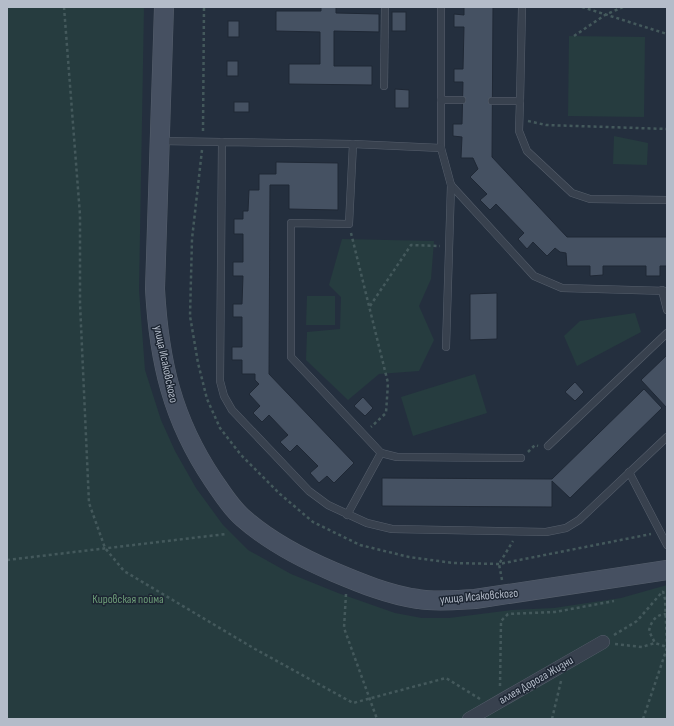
<svg xmlns="http://www.w3.org/2000/svg" width="674" height="726" viewBox="0 0 674 726" font-family="'Sofia Sans Condensed',sans-serif">
<rect width="100%" height="100%" fill="#242f3e"/>
<!-- green -->
<g fill="#263c3f">
<path d="M7,7H144L139,290L145,370L161,420L175,451L196,488L223,525L248,550L291,574L338,593L395,613L422,618H449L511,610L554,608L621,598L667,585V719H7Z"/>
<path d="M569,36L645,37L644,117L568,116Z"/>
<path d="M614,136L648,143L647,165L613,164Z"/>
<path d="M342,239L434,241L431,279L419,306L434,340L419,371L379,374L348,400L306,360L307,332L340,329L341,297L329,285Z"/>
<path d="M307,296H335V325H306Z"/>
<path d="M635,313L641,332L577,366L564,336L580,321Z"/>
<path d="M475,374L487,413L413,436L401,397Z"/>
</g>
<!-- building -->
<g fill="#455162" stroke="#1f2835">
<path d="M321,7H336V13L379,14V32L334,31V66H372V85L289,84V64H320V32L276,31V11H321Z"/>
<path d="M464,7H493L492,157L567,237H667V266H660V276H646V266H603V275L590,276V266H567L566,253L560,252L555,248L547,256L533,242L527,249L518,239L524,233L496,204L490,210L480,200L487,194L470,177L478,169L473,158H461L462,137L453,136V124H462L463,82H454V69H463L464,27H454V14L464,15Z"/>
<rect x="392" y="12" width="14" height="19"/>
<rect x="228" y="21" width="11" height="16"/>
<rect x="227" y="61" width="11" height="15"/>
<path d="M395,89L409,90V108H395Z"/>
<rect x="234" y="102" width="15" height="10"/>
<path d="M276,162L338,163V210L289,209V185H270L269,374L354,463L334,483L327,476L319,483L310,473L318,466L297,445L290,452L280,442L288,435L269,415L262,422L253,413L260,406L249,394L259,384L255,380V374H242V360H232V347H242V317H233V304H242L243,276H233V262H243V234H234V219H243V211H248L249,190H259V174H276Z"/>
<path d="M497,293V339L470,340V294Z"/>
<path d="M667,355V408L641,380Z"/>
<path d="M575,382L584,392L575,401L565,392Z"/>
<path d="M644,389L662,408L570,498L552,481V507L382,506V478L552,479Z"/>
<path d="M363,397L373,408L365,416L354,406Z"/>
</g>
<g fill="none" stroke-linecap="round" stroke-linejoin="round">
<!-- lane casing -->
<g stroke="#565f6c" stroke-width="8">
<g id="lane">
<path d="M441,7V148L451,185L534,276L562,288L667,291"/>
<path d="M384,86L385,7"/>
<path d="M441,100H462"/>
<path d="M492,101H520L519,131L527,151L572,193L590,199L667,200"/>
<path d="M520,101L522,7"/>
<path d="M161,141L222,142"/>
<path d="M441,148L353,144L222,142L220,381L224,396L232,410L309,491L328,505L367,523L392,529L546,532L566,528L579,520L667,437"/>
<path d="M662,290L667,310"/>
<path d="M446,347L451,185"/>
<path d="M548,446L667,333"/>
<path d="M381,453L397,457L521,458"/>
<path d="M629,472L667,545"/>
<path d="M347,515L381,453L291,357V223L349,224L353,144"/>
</g>
</g>
<!-- street casing -->
<g stroke="#565f6c" stroke-width="14">
<path id="street" d="M469,719L603,642"/>
</g>
<!-- secondary casing -->
<g stroke="#565f6c" stroke-width="20">
<path id="secondary" d="M164,7L155,289C159,361 172,419 213,480C222,493 231,508 243,518C270,542 301,558 334,572C360,583 389,595 418,599C436,602 456,600 475,599L667,570"/>
</g>
<!-- path -->
<g stroke="#44595c" stroke-width="2.5" stroke-dasharray="3 3" stroke-linecap="butt">
<path d="M64,7L80,215V303L89,503L105,548L124,571L255,649L353,703L446,678L480,699"/>
<path d="M582,7L667,34"/>
<path d="M574,36L605,15L623,7"/>
<path d="M528,121L546,125L667,129"/>
<path d="M203,131L204,7"/>
<path d="M202,150L192,239L190,316L198,363L207,399L220,428L241,455L280,494L313,522L360,545L409,557L453,563L499,564L651,534"/>
<path d="M351,233L388,383L386,413L371,427"/>
<path d="M370,306L411,245L440,246"/>
<path d="M528,452L535,445L538,446"/>
<path d="M7,560L226,534"/>
<path d="M502,580L499,564L513,541"/>
<path d="M663,591L665,599L667,646"/>
<path d="M346,594L344,628L377,719"/>
<path d="M667,614C656,614 651,621 649,631L655,643L667,647"/>
<path d="M614,635L637,621L663,591"/>
<path d="M615,644L642,647L655,643"/>
<path d="M500,686L501,621L508,614L555,612L614,601"/>
<path d="M552,719L561,681"/>
<path d="M643,719L667,648"/>
</g>
<!-- lane -->
<use href="#lane" stroke="#38414e" stroke-width="7"/>
<!-- street -->
<use href="#street" stroke="#38414e" stroke-width="13"/>
<!-- secondary -->
<use href="#secondary" stroke="#465061" stroke-width="19"/>
</g>
<g text-anchor="middle" stroke-width="3" stroke-linejoin="round" paint-order="stroke">
<!-- street labels -->
<g font-size="12" fill="#b4bcc9" stroke="#1d2633">
<text transform="translate(166 364) rotate(78)" y="4">улица Исаковского</text>
<text transform="translate(479 596) rotate(-5)" y="4">улица Исаковского</text>
<text transform="translate(536 680) rotate(-30)" y="4">аллея Дорога Жизни</text>
</g>
<!-- park labels -->
<g font-size="12" fill="#6b9a76" stroke="#1d2633">
<text x="128" y="603">Кировская пойма</text>
</g>
</g>
<!-- border -->
<rect width="674" height="726" fill="none" stroke="#b4bcc9" stroke-width="16"/>
</svg>
